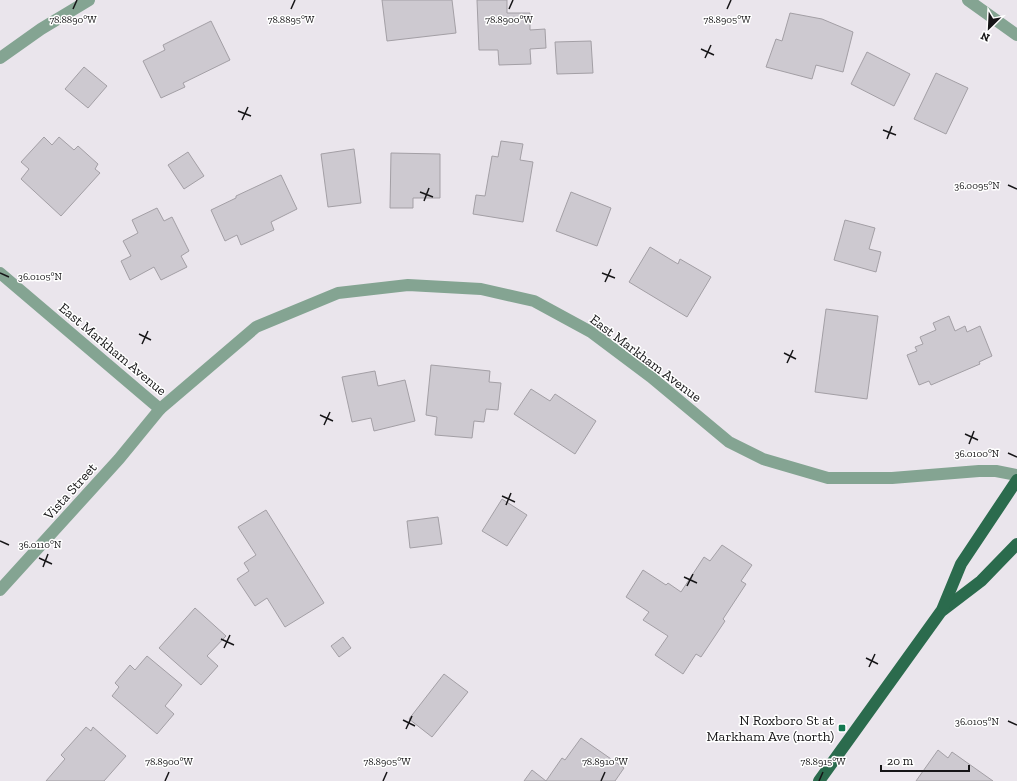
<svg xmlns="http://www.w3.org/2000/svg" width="1017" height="781" viewBox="0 0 1017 781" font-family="'Zilla Slab',serif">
<rect width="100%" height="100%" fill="#eae5ec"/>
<!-- building -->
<g fill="#cdc9d0" stroke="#a39fa5">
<path d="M382,0H452L456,33L387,41Z"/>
<path d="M477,0H507V13H530V30L545,29L546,48L530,49L531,64L499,65L498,50H479Z"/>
<path d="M790,13L822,19L853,32L843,72L816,65L812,79L766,67L776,39L782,41Z"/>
<path d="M211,21L230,60L183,83L185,87L161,98L143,61L165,50L163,45Z"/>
<path d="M591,41L593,73L557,74L555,42Z"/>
<path d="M867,52L910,74L894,106L851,84Z"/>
<path d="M84,67L107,86L88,108L65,89Z"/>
<path d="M936,73L968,88L946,134L914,119Z"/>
<path d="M44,137L52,145L59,137L74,150L78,146L98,164L95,169L100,173L61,216L21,179L29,169L21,162Z"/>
<path d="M501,141L523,144L520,160L533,162L523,222L473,214L476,195L485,196L492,156L498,157Z"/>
<path d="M354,149L361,203L328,207L321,154Z"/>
<path d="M188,152L204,176L184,189L168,165Z"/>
<path d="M391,153L440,154V198H413V208H390Z"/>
<path d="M281,175L297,209L271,222L274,230L241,245L237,235L225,241L211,210L236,198V196Z"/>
<path d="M571,192L611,208L597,246L556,231Z"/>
<path d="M157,208L164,221L172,217L189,251L181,256L187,267L161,280L154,267L130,280L121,261L131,256L123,241L138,233L132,220Z"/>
<path d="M845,220L875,228L869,249L881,252L876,272L834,260Z"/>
<path d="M650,247L678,264L680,259L711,277L687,317L629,282Z"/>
<path d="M826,309L878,316L867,399L815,392Z"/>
<path d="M949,316L955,331L965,326L967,332L980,326L992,356L979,362L980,364L931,385L929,381L919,385L907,355L917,351L915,347L923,344L920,337L936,330L933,323Z"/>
<path d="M431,365L490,371L489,382L501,383L498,410L486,409L484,422L474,421L472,438L435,435L437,417L426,415Z"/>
<path d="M375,371L378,386L405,380L415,421L374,431L371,418L352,422L342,377Z"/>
<path d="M531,389L550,401L555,394L596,421L575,454L514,414Z"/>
<path d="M502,499L527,515L507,546L482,531Z"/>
<path d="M266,510L324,603L285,627L267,598L255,606L237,579L249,571L244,563L256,555L238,527Z"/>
<path d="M438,517L442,544L410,548L407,521Z"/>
<path d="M722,545L752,565L741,581L746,584L723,619L725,621L701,657L696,654L683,674L655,655L668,636L643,620L649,612L626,597L643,570L666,585L668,583L681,592L704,557L710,561Z"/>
<path d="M195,608L226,636L207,656L218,666L201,685L159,648Z"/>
<path d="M343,637L351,648L339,657L331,646Z"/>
<path d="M147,656L182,685L165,706L174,714L157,734L112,696L119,687L115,683L130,665L135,670Z"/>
<path d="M444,674L468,692L432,737L409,719Z"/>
<path d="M86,727L91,731L93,727L126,756L104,781H46L65,759L61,755Z"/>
<path d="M581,738L624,768L615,781H524L532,770L546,781L562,758L565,760Z"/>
<path d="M938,750L948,758L952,752L993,781H916Z"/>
</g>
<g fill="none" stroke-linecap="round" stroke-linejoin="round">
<!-- street -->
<g stroke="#84a492" stroke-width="12">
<path d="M968,0L1017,35"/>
<path d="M0,58L41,29L89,0"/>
<path d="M0,273L160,409"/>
<path d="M0,590L119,459L160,409L256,327L338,293L408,285L481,289L534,301L591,332L651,377L729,442L763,459L828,478H892L979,471H996L1017,475"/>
</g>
<!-- primary -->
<g stroke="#2b6b4d" stroke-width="12">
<path d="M943,610L981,581L1017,544"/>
<path d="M819,781L942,610L961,564L1017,480"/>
</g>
</g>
<!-- ticks -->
<path fill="none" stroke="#161517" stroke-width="1.5" d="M73,9L77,0M291,9L295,0M509,9L513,0M727,9L731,0M701,49L714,55M705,58L711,45M238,111L251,116M242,120L248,107M883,130L896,135M887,139L892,126M1008,185L1017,189M420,192L433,197M424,201L429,188M0,273L9,277M602,273L615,278M605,282L611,269M139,334L151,340M142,344L148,331M784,353L796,359M787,363L793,350M320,415L333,421M324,425L330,412M965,434L978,440M969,444L974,431M1008,453L1017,457M502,496L515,502M506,505L511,493M0,541L9,545M39,558L52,564M43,567L48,554M684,577L697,583M687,586L693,574M221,639L234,645M224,648L230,635M866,658L878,664M869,667L875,654M403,720L415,726M1008,721L1017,725M406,729L412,716M165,781L169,772M383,781L387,772M601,781L605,772M819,781L823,772"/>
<!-- markers -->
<rect fill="#137850" stroke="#fff" stroke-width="1.5" x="838" y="724" width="8" height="8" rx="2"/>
<g text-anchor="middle" stroke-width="3" stroke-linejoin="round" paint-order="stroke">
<!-- street labels -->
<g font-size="14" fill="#161517" stroke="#fff">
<text transform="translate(113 349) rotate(40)" y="5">East Markham Avenue</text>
<text transform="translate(646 358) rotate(37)" y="5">East Markham Avenue</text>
<text transform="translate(70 491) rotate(-48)" y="5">Vista Street</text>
</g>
<!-- poi labels -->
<g font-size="14" fill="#161517" stroke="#fff" text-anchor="end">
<text x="834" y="725">N Roxboro St at<tspan x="834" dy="16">Markham Ave (north)</tspan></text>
</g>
</g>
<g font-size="10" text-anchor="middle" fill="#161517" stroke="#fff" stroke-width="3" stroke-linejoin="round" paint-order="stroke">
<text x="73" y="23">78.8890°W</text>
<text x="291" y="23">78.8895°W</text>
<text x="509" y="23">78.8900°W</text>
<text x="727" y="23">78.8905°W</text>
<text x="977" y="189">36.0095°N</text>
<text x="40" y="280">36.0105°N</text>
<text x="977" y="457">36.0100°N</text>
<text x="40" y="548">36.0110°N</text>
<text x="977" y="725">36.0105°N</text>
<text x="169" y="765">78.8900°W</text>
<text x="387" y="765">78.8905°W</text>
<text x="605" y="765">78.8910°W</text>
<text x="823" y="765">78.8915°W</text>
</g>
<!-- north arrow -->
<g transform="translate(989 28) rotate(204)" stroke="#ffffff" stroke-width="3" paint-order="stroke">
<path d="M0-3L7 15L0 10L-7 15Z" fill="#161517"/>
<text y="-6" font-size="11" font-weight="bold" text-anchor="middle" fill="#161517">N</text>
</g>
<!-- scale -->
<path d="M881 765v6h88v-6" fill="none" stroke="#161517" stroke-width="2"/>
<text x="887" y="765" font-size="12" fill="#161517" stroke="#ffffff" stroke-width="3" paint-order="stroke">20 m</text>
</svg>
